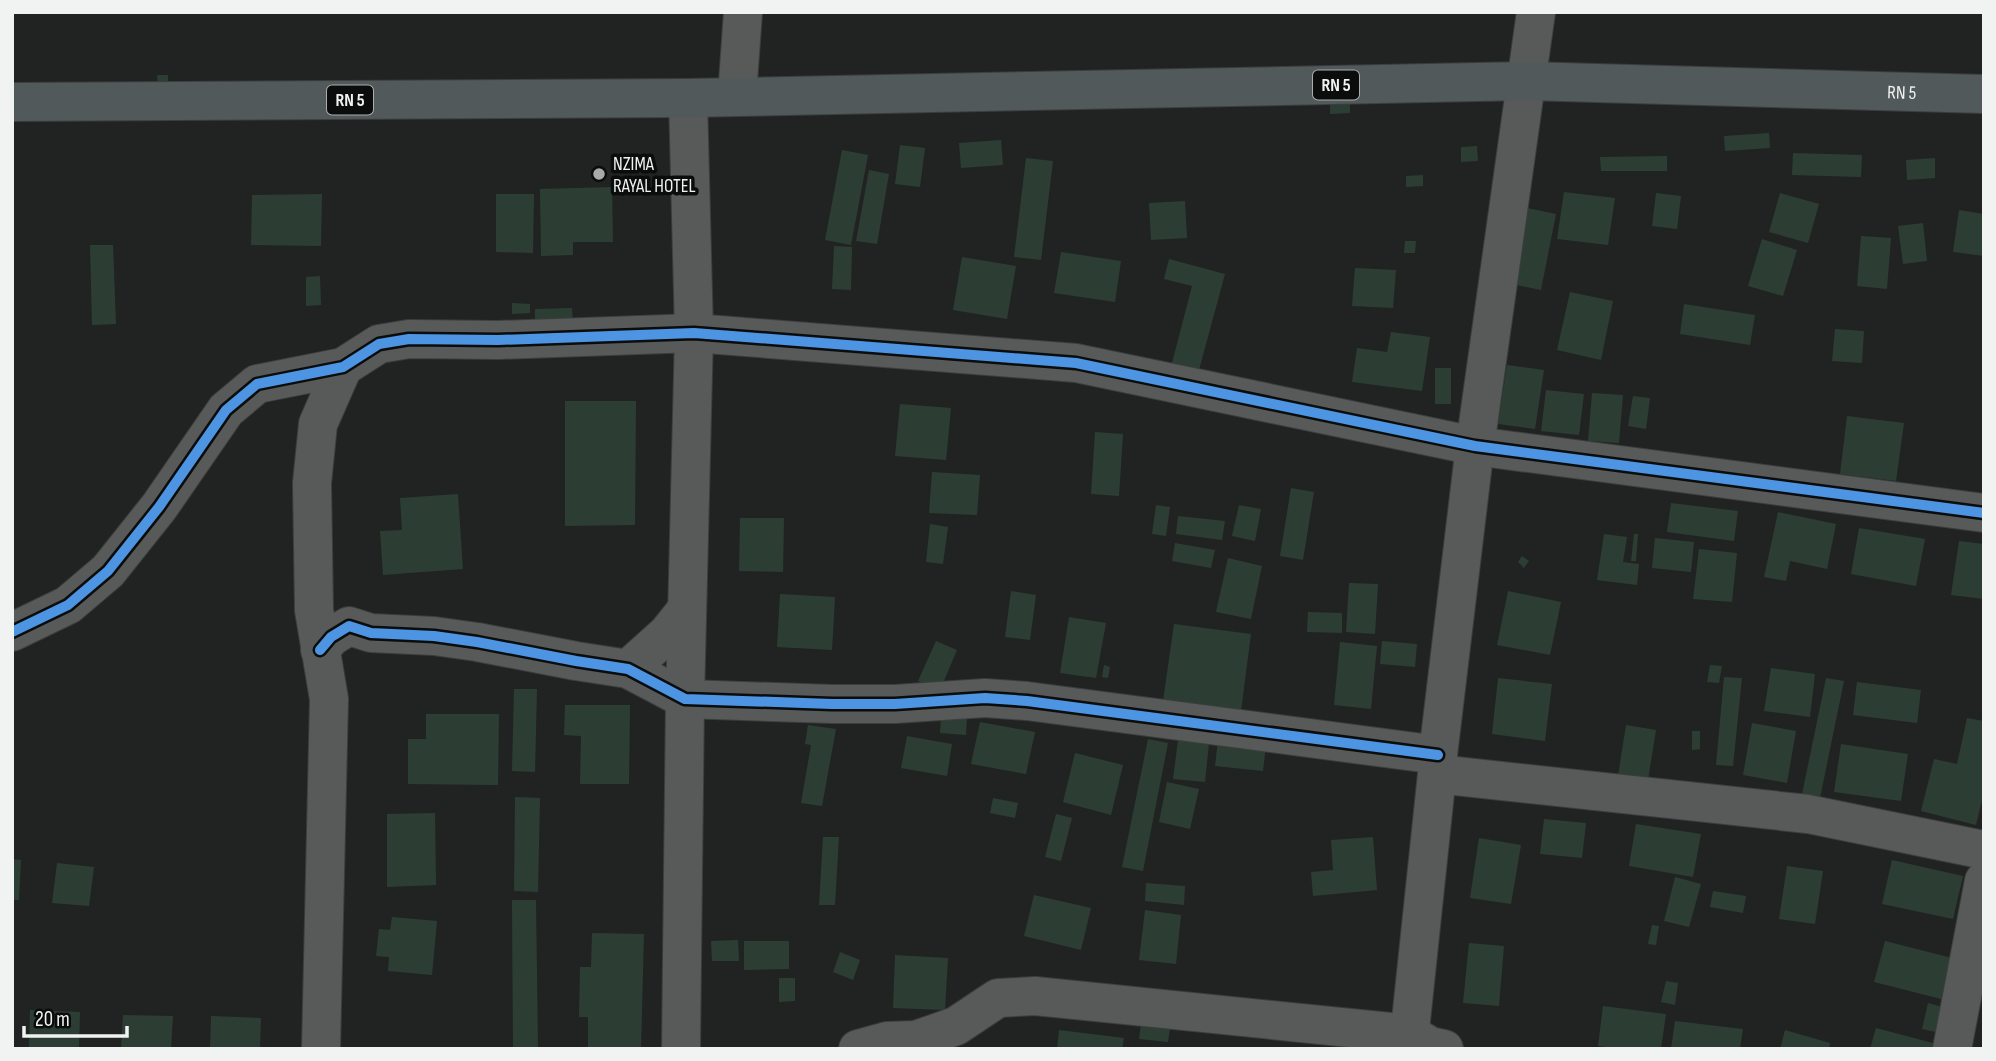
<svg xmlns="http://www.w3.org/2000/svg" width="1996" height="1061" viewBox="0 0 1996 1061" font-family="'Sofia Sans Condensed',sans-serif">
<rect width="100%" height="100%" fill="#212322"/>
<!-- building -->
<g fill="#2c3e34">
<path d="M157,75H168V86H158Z"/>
<path d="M1350,103V113L1330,114V104Z"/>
<path d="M1769,133L1770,148L1725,151L1724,136Z"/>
<path d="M1001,140L1003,165L961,168L959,143Z"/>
<path d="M900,145L925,148L920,187L895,184Z"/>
<path d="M1477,146L1478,161L1461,162V147Z"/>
<path d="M842,150L868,155L851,245L825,240Z"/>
<path d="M1793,153L1862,155L1861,177L1792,175Z"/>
<path d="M1667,156V171H1601L1600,157Z"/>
<path d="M1026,158L1053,161L1041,260L1014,257Z"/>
<path d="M1935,158V178L1907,180L1906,160Z"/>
<path d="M869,170L889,174L877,244L856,241Z"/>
<path d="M1423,175V186L1406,187V176Z"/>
<path d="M612,187L613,242H573V255L541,256L540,189Z"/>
<path d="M1564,192L1615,198L1608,245L1557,239Z"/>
<path d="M1656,193L1681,196L1677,229L1652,226Z"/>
<path d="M1780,193L1819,204L1808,243L1769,232Z"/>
<path d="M322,194L321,246L251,245L252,195Z"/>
<path d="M496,194H534L533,253L496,252Z"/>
<path d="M1185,201L1187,238L1151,240L1149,203Z"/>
<path d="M1527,208L1556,214L1541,290L1512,284Z"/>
<path d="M1959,210L1984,214V256L1953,252Z"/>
<path d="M1923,223L1927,261L1903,264L1898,226Z"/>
<path d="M1861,236L1891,238L1887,289L1857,286Z"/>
<path d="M1762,239L1797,250L1783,296L1748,286Z"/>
<path d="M1405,241H1416L1415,253H1404Z"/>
<path d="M90,245H113L116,324L92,325Z"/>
<path d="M834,246L852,247L851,290L832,289Z"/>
<path d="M1061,252L1121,261L1115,302L1054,293Z"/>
<path d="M962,257L1016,266L1007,319L953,310Z"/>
<path d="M1169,259L1225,274L1199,370L1172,363L1192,286L1164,279Z"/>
<path d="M1355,268L1396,270L1393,308L1352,306Z"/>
<path d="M320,276L321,305L306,306V277Z"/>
<path d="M1570,292L1613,301L1601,360L1557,350Z"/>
<path d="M512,303L530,304V313L512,314Z"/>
<path d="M1684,304L1755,315L1750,345L1680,334Z"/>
<path d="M572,308L573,326L535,327V309Z"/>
<path d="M1835,329L1864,331L1862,363L1832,361Z"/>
<path d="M1391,332L1430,337L1422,391L1352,382L1357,348L1387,352Z"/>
<path d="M1507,365L1544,370L1535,429L1498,424Z"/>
<rect x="1435" y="368" width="16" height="36"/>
<path d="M1546,390L1584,394L1579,435L1541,431Z"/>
<path d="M1592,393L1623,395L1619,443L1588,441Z"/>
<path d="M1633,396L1650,398L1646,429L1628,426Z"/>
<path d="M565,401H636L635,525L565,526Z"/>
<path d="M900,404L951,408L946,460L895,456Z"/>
<path d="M1847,416L1904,423L1896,481L1840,474Z"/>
<path d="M1095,432L1123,434L1119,496L1091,494Z"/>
<path d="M932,472L980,475L977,515L929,513Z"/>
<path d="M1291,488L1314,492L1303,560L1280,556Z"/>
<path d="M458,494L463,569L383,575L380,531L402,530L400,498Z"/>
<path d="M1671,503L1738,511L1734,541L1667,532Z"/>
<path d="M1156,505L1170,507L1166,536L1152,534Z"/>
<path d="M1239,505L1261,509L1255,541L1232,536Z"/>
<path d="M1778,512L1836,524L1827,569L1790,561L1786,581L1764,577Z"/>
<path d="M1178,516L1225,521L1222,540L1176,534Z"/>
<path d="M740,518H784L783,572L739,571Z"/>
<path d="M930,524L948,527L943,564L926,562Z"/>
<path d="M1859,528L1925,539L1916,586L1851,574Z"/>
<path d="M1604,534L1627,537L1623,562L1639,564L1637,585L1597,580Z"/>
<path d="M1634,534H1638L1636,561H1631Z"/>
<path d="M1655,538L1694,542L1691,572L1652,568Z"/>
<path d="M1959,541L1984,544V599L1951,595Z"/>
<path d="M1175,543L1215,550L1211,568L1172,561Z"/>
<path d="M1699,549L1737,553L1732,602L1693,599Z"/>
<path d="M1522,556L1529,561L1524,568L1518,562Z"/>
<path d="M1228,558L1262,566L1251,619L1216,612Z"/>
<path d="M1349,583L1378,584L1375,634L1346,632Z"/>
<path d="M1011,591L1036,595L1030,640L1005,637Z"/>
<path d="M1508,591L1561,602L1550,655L1497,645Z"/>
<path d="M780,594L835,597L832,650L777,647Z"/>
<path d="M1308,612L1342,613V633L1307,632Z"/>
<path d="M1069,617L1106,623L1096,678L1060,673Z"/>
<path d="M1174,624L1251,634L1241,711L1163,701Z"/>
<path d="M936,641L957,650L940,690L918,681Z"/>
<path d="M1382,641L1417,644L1415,667L1380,664Z"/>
<path d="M1340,642L1377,646L1371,709L1334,705Z"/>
<path d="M1104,665L1110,667L1108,678L1102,677Z"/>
<path d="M1710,665L1722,666L1719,683L1707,682Z"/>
<path d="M1771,668L1815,674L1810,717L1764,711Z"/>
<path d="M1724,677L1742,678L1733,766L1716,765Z"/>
<path d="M1498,678L1552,684L1545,741L1492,734Z"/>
<path d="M1826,678L1844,681L1819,803L1801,799Z"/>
<path d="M1857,682L1921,690L1917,723L1853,715Z"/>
<path d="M514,689H537L535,772L512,771Z"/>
<path d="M565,705H630L629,784H580L581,736L564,735Z"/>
<path d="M426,714H499L498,785L408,784V739H426Z"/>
<path d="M941,716L967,718L966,735L940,733Z"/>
<path d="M1967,718L1984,721V792L1976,825L1921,811L1934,759L1957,764Z"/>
<path d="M980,722L1035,732L1026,774L971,764Z"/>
<path d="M1752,723L1796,731L1787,783L1743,775Z"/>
<path d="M808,725L836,729L822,806L801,803L811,745L805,744Z"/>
<path d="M1626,725L1656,730L1647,786L1617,782Z"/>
<path d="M1692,731H1700V749L1692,750Z"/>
<path d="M907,736L952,744L947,776L901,768Z"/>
<path d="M1148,739L1168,743L1143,871L1122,867Z"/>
<path d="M1178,740L1209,743L1205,782L1173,779Z"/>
<path d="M1218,740L1266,745L1263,771L1215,766Z"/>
<path d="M1841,744L1908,754L1901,801L1834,792Z"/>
<path d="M1075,753L1123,765L1111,815L1063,802Z"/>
<path d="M1167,782L1199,789L1190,829L1159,822Z"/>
<path d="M515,797L540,798L538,892L514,891Z"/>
<path d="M993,798L1018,803L1015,818L990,813Z"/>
<path d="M435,813L436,885L387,887V814Z"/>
<path d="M1056,814L1072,818L1061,861L1045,857Z"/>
<path d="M1544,819L1586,823L1582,858L1540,854Z"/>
<path d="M1636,824L1701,834L1693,877L1629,866Z"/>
<path d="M823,837H839L835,905H819Z"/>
<path d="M1373,837L1377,890L1313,896L1311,872L1333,870L1331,840Z"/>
<path d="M1479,838L1521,845L1511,904L1470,898Z"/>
<path d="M12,859L21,860L19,900H12Z"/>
<path d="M1892,860L1963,876L1953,919L1882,904Z"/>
<path d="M57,863L94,867L89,906L52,903Z"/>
<path d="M1787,866L1823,871L1815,924L1779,919Z"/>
<path d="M1675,877L1701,884L1689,927L1664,921Z"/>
<path d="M1146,883L1185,886L1184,905L1145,901Z"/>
<path d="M1713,891L1746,896L1743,913L1710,907Z"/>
<path d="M1034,895L1091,908L1081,950L1024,936Z"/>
<path d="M512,900H536L538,1049H513Z"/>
<path d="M1145,910L1181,915L1176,964L1139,960Z"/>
<path d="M392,917L437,921L432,975L388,971L389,957L376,956L379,929L390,930Z"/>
<path d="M1652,925L1659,926L1656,945L1648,944Z"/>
<path d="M592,933L644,934L641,1049H588V1017H579L580,967H591Z"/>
<path d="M738,940L739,961H712L711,941Z"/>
<path d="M744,941H789V969L744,970Z"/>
<path d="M1885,941L1960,960L1949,1001L1874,982Z"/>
<path d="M1469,943L1504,946L1499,1006L1463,1003Z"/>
<path d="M840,952L860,960L853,980L833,972Z"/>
<path d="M895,955L948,958L945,1010L893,1008Z"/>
<path d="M779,978H795V1001L779,1002Z"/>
<path d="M1666,981L1678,983L1675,1005L1661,1002Z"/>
<path d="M1928,1003L1946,1008L1940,1033L1922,1029Z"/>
<path d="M1603,1006L1666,1014L1661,1049H1622L1598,1046Z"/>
<path d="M30,1010L80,1012L79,1049H29Z"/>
<path d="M123,1015L173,1016L171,1049H121Z"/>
<path d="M211,1016L261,1018L260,1049H210Z"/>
<path d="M1675,1021L1743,1029L1740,1049H1671Z"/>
<path d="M1141,1024L1170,1028L1168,1042L1139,1039Z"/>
<path d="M1876,1028L1933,1043L1932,1049H1870Z"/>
<path d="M1059,1030L1124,1038L1122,1049H1057Z"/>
<path d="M1785,1030L1830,1043L1829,1049H1780Z"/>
</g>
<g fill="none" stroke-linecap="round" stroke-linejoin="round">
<!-- minor casing -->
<g stroke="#3c3e3e" stroke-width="40">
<g id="minor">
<path d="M737,96L743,12"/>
<path d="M12,632L68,605L108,571L159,507L226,410L257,384L343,367L379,344L409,339L498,340L694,333L1076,363L1475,446L1984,513"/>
<path d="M320,650L331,637L349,626L371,633L434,636L477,642L576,661L628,669L685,699L832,704H895L985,698L1027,701L1438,755"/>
<path d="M628,669L667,634L687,609"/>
<path d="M1437,774L1808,814L1984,850"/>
<path d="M321,1049L329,699L314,610L312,483L318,424L343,367"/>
<path d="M681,1049L685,699L694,333L688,98"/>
<path d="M858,1049L887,1041L916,1040L956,1026L998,998L1035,996L1410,1034L1430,1046L1444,1049"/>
<path d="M1408,1049L1437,774L1438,755L1475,446L1536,12"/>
<path d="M1952,1049L1984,881"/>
</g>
</g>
<!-- primary casing -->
<g stroke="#3c3e3e" stroke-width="40">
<g id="primary">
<path id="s1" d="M12,102L688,98L1526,81L1984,94"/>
</g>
</g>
<!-- minor -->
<use href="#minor" stroke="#585a59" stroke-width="38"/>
<!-- primary -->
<use href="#primary" stroke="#51595a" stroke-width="38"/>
<!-- cycleway casing -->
<g stroke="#0b0d0c" stroke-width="15">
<g id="cycleway">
<path d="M12,632L68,605L108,571L159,507L226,410L257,384L343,367L379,344L409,339L498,340L694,333L1076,363L1475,446L1984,513"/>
<path d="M320,650L331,637L349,626L371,633L434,636L477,642L576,661L628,669L685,699L832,704H895L985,698L1027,701L1438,755"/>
</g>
</g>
<!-- cycleway -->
<use href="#cycleway" stroke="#4d94e3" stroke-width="10"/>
</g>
<!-- markers -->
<circle fill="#a8aaa9" stroke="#0b0d0c" stroke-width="2.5" cx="599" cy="174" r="7"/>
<g text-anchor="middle" stroke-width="7" stroke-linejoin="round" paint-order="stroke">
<!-- shield labels -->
<g fill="#0b0d0c" stroke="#abaead" stroke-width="2">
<rect x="1313" y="70.5" width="46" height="29" rx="5"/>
<rect x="327" y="85.5" width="46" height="29" rx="5"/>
</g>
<g font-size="18" font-weight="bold" fill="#f0f3f2">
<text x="1336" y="91">RN 5</text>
<text x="350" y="106">RN 5</text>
</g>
<!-- street labels -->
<g font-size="19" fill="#f0f3f2" stroke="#0b0d0c">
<text dy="7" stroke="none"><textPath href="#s1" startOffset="1890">RN 5</textPath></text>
</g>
<!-- poi labels -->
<g font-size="19" fill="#f0f3f2" stroke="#0b0d0c" text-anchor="start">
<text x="613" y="170">NZIMA<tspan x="613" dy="22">RAYAL HOTEL</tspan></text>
</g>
</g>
<!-- border -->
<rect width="1996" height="1061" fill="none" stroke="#f0f3f2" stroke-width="28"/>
<!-- scale -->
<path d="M24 1026v10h103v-10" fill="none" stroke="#f0f3f2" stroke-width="3.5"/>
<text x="35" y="1026" font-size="21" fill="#f0f3f2" stroke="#0b0d0c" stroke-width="5" paint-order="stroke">20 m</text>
</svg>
